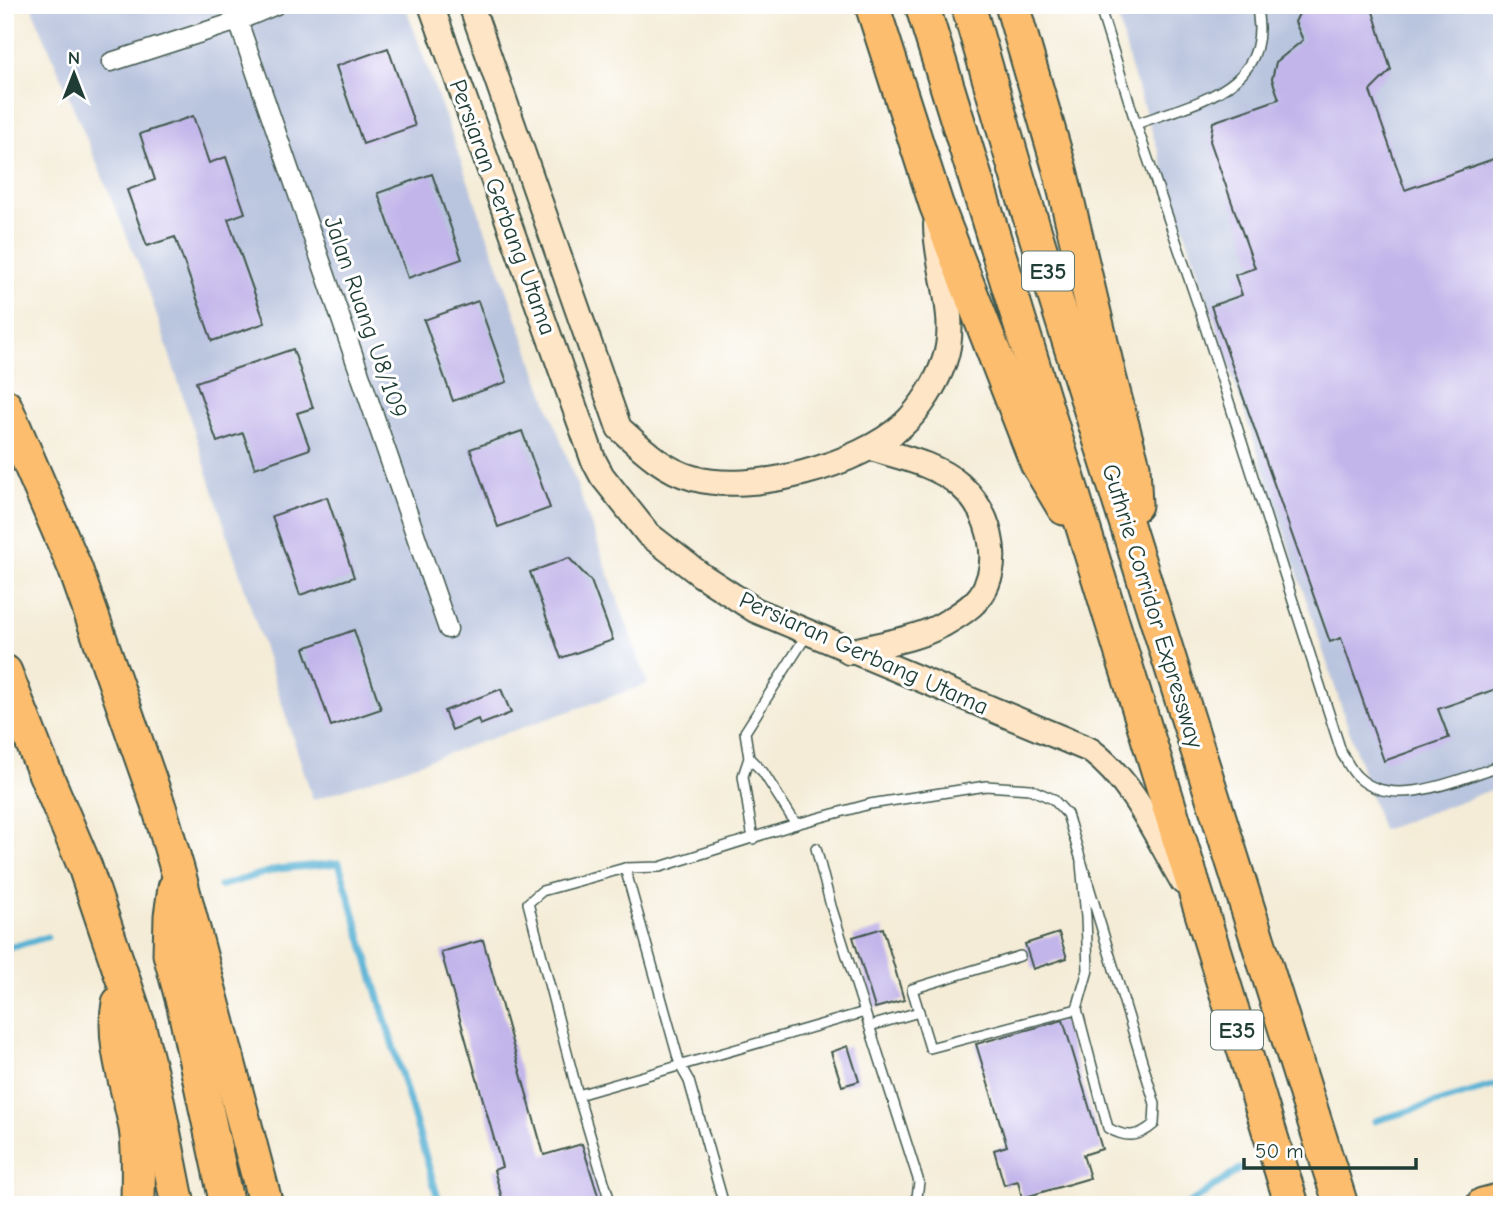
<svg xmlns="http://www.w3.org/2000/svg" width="1507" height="1210" viewBox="0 0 1507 1210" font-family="'Comic Neue',sans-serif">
<rect width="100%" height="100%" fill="#fff"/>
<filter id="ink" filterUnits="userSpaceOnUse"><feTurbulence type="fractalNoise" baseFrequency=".0143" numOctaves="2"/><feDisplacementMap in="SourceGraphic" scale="14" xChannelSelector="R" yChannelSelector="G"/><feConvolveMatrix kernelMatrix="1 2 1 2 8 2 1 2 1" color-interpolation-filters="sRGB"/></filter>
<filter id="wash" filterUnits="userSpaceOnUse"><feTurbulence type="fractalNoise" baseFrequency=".00686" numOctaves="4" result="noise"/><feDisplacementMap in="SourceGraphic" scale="28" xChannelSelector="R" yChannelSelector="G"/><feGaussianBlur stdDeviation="1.57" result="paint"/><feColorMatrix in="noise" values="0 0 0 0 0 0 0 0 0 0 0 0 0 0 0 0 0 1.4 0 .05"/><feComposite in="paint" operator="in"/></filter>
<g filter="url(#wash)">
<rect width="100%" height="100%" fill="#f4ecd7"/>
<!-- industrial -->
<g fill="#b9c4de">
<path d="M31,5H405L648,684L313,800L146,282Z"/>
<path d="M1115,5H1502V786L1382,830L1131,68Z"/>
</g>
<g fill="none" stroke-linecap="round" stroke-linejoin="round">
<!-- stream -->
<g stroke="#57b1d4" stroke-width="7">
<path d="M220,886L278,869L339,863L440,1205"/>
<path d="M5,949L47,937"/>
<path d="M1375,1121L1502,1083"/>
<path d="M1187,1205L1240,1169"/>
</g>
</g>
<g id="blocks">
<!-- building -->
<g fill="#c2b5ea">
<path d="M1303,5H1371L1391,70L1370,91L1405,190L1502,156V687L1438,709L1449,738L1384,761L1341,638L1330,642L1211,306L1242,295L1235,275L1255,268L1210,141L1213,122L1279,99L1272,79L1276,62L1303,40L1295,22Z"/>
<path d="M388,48L415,126L363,144L336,66Z"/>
<path d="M193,116L209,163L226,157L245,213L228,219L265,323L212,341L175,237L147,246L127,190L155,180L140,134Z"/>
<path d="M432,174L462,259L408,278L378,193Z"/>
<path d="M478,301L507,382L453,401L424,320Z"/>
<path d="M293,349L313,408L297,413L310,449L255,468L243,433L217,442L196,382Z"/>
<path d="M522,431L550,508L498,527L470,449Z"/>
<path d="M327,497L354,577L300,595L272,516Z"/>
<path d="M569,558L591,581L613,640L561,658L530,572Z"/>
<path d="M354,630L381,709L331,726L304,648Z"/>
<path d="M501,689L511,713L480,725L478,719L452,730L444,711Z"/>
<path d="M883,928L904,1000L875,1008L853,937Z"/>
<path d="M1059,933L1067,958L1033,969L1025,944Z"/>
<path d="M483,940L544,1155L582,1144L601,1205H504L494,1170L502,1167L441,952Z"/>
<path d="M1063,1020L1102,1149L1083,1155L1090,1178L1022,1198L1018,1181L1004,1185L994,1150L1007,1146L976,1044Z"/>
<path d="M848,1046L859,1081L842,1086L831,1052Z"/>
</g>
</g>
</g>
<g filter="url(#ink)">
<use href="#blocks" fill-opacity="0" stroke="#3f574c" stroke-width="2"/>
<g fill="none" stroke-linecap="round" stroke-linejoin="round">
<!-- service casing -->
<g stroke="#3f574c" stroke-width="12">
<g id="service">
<path d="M1099,5L1136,124L1198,305L1342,754C1347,761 1351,771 1358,777C1393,811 1462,778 1502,765"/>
<path d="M1101,11L1116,5"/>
<path d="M1136,124C1195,102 1276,89 1256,5"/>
<path d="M749,758L763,772L796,824"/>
<path d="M753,839L743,776L749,758L745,732L808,633"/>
<path d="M816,848L831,906L919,1182L917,1197L909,1205"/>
<path d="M625,868L680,1065L689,1081L724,1205"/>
<path d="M1020,956L912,989L930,1048L1077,1009"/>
<path d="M870,1026L919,1012"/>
<path d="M578,1095L865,1012"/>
<path d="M611,1205L578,1095L528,903L542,891L625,868L660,867L796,824L870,804L986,786L1030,789L1053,799L1067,814L1155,1104L1154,1124C1138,1138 1126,1138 1108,1128L1077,1009L1088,970L1086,917L1081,863"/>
</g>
</g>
<!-- minor casing -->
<g stroke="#3f574c" stroke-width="21">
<g id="minor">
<path d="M238,21L448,629"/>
<path d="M111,62L238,21L276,5"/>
</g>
</g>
<!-- secondary casing -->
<g stroke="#3f574c" stroke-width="28">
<g id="secondary">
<path d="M431,5L593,459L602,476L648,534L701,575L755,610L1090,750C1134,783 1156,836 1183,882"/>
<path d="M471,5L619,428C641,448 663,470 693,478C751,495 860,465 904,424C921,408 936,384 944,362C960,318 936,269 936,225"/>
<path d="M849,652C879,644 914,640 942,625C956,617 975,606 983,592C1003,557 988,509 960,485C936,464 900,457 871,448"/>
</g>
</g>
<!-- motorway casing -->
<g stroke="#3f574c" stroke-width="37">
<g id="motorway">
<path d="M872,5L936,204L1037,463L1064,508"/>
<path d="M922,5L1292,1205"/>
<path d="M968,5L1019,182L1341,1205"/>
<path d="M1012,5L1060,170L1110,380L1133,466L1135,505"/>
<path d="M5,406L75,568L159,807L178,872L266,1205"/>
<path d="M5,672L37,754L85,867L138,1024L156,1095L178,1205"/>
<path d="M175,888L171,916L170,954L184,1006L227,1205"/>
<path d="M119,1003C111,1043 129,1088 136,1128C140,1153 138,1179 138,1205"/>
<path d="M1483,1205L1502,1200"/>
</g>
</g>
<!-- service -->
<use href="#service" stroke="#fff" stroke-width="9"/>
<!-- minor -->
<use href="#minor" stroke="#fff" stroke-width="18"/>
<!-- secondary -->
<use href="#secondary" stroke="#fee5c5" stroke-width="24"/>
<!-- motorway -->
<use href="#motorway" stroke="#fcbd6e" stroke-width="33"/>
</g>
</g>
<g text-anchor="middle" stroke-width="6" stroke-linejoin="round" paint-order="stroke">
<!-- shield labels -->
<g fill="#fff" stroke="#627771" stroke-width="2">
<rect x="1022" y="251.5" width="52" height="39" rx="5"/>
<rect x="1211" y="1010.5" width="52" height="39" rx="5"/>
</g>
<g font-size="23" font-weight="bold" fill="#1f3d34">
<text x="1048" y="279">E35</text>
<text x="1237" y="1038">E35</text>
</g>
<!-- street labels -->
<g font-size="24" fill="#1f3d34" stroke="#fff">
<text transform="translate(503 207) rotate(70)" y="8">Persiaran Gerbang Utama</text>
<text transform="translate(366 317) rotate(71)" y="8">Jalan Ruang U8/109</text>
<text transform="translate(1153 606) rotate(73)" y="8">Guthrie Corridor Expressway</text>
<text transform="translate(864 653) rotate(24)" y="8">Persiaran Gerbang Utama</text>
</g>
</g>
<!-- margin -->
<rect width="1507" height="1210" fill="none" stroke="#fff" stroke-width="28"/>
<!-- north arrow -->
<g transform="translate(74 74)" stroke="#ffffff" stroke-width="5" paint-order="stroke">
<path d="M0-5L12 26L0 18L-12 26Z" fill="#1f3d34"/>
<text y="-10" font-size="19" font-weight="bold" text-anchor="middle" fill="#1f3d34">N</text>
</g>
<!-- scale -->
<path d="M1244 1158v10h172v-10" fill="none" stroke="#1f3d34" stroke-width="3.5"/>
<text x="1255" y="1158" font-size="21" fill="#1f3d34" stroke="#ffffff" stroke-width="5" paint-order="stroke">50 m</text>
</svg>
